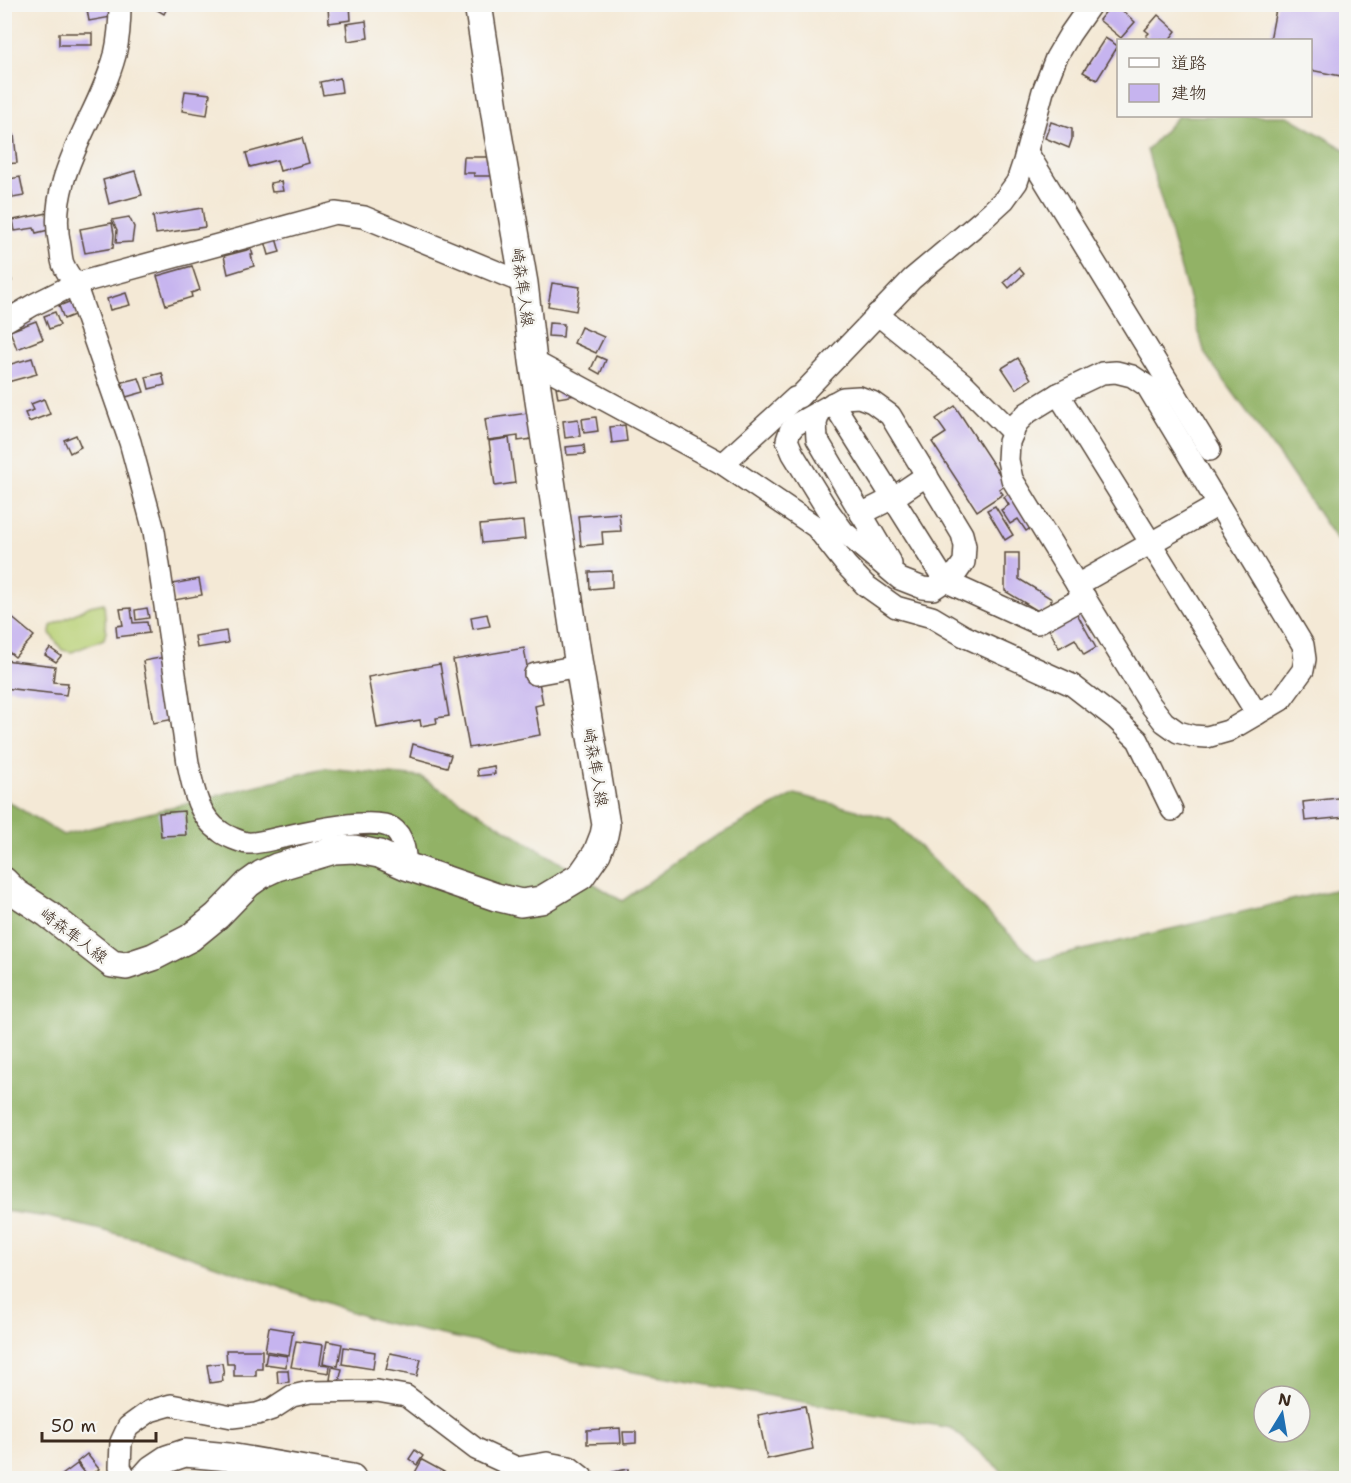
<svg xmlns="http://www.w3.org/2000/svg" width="1351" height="1483" viewBox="0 0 1351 1483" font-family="'Shantell Sans','Klee One',sans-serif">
<rect width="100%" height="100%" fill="#f6f6f2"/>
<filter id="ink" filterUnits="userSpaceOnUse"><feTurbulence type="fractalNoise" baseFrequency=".0167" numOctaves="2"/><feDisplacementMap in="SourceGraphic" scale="12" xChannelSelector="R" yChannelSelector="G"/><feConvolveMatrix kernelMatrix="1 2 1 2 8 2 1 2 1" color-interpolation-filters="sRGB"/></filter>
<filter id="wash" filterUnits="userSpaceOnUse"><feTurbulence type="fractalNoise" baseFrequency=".008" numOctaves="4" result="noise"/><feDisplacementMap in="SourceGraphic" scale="24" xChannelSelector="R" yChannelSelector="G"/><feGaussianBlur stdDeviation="1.35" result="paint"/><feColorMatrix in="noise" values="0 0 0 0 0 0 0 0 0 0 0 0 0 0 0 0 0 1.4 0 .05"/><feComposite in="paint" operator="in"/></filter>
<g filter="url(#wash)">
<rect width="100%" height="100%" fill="#f4e9d6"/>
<!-- green -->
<path fill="#b8d075" stroke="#7a7d4a" stroke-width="1.5" d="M104,603L106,632L104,639L72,652L62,650L50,633L51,626L90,606Z"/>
<!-- forest -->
<g fill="#92b266" stroke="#666e42" stroke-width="1.5" fill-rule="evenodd">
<path d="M1178,116H1288L1346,150V550L1335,538L1285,464L1205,354L1147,150Z"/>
<path d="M325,768L421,777L622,901L699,846L795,794L891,819L1037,961L1346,887V1478H1010L951,1428L538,1355L381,1322L146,1241L48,1217L5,1211L4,799L63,835ZM1264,1396H1300V1432H1264Z"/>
</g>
<g id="blocks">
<!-- building -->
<g fill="#c6b4ef">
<path d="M86,4H115L117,16L89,21Z"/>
<path d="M147,4H169L164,14Z"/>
<path d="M348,4H350L351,20L329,23L328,6Z"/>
<path d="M1112,4H1115L1135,22L1121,38L1099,20Z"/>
<path d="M1277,4H1346V77L1310,70V40H1270Z"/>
<path d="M1158,15L1176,31L1169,40H1150L1146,36L1149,33L1145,30Z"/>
<path d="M366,21L368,38L348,41L346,24Z"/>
<rect x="59" y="33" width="33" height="12"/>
<path d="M1105,38L1118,46L1097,80L1083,72Z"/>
<path d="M340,78L342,92L323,95L320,82Z"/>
<path d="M185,91L210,94L207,115L182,111Z"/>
<path d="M1051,122L1072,129V139L1069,148L1045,138Z"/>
<path d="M14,135L17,163L4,164V136Z"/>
<path d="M302,138L309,163L280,171L277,160L250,167L246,153Z"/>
<path d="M464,157H500V176H474V173H463Z"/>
<path d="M135,171L142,195L109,204L103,180Z"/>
<path d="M20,177L24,196L13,198L9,179Z"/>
<path d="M281,181L283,191L272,192L270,183Z"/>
<path d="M202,208L205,227L156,234L153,216Z"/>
<path d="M53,212L57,228L36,233L34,228L15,231L13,220Z"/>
<path d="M129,217L134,227L132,242L116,243L117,230L112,220Z"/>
<path d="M112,223L114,234L113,248L85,253L80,229Z"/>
<path d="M276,238L280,252L269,255L265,241Z"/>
<path d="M251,249L253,255H251L254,266L228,274L224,256Z"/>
<path d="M4,254L12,281L4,283Z"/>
<path d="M192,266L200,290L191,293L192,297L166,305L157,276Z"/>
<path d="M1019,268L1024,274L1009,288L1004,282Z"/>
<path d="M552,283L580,287L576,311L548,306Z"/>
<path d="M126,293L130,305L110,310L107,299Z"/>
<path d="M74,300L79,313L64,319L59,306Z"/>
<path d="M55,312L60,325L49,329L44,316Z"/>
<path d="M36,321L43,339L17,349L10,331Z"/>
<path d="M549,323L564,324L563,337L548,336Z"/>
<path d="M581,327L604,337L596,353L574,343Z"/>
<path d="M597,356L606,360L600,374L591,369Z"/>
<path d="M32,358L37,374L4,383V366Z"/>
<path d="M1018,358L1031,379L1016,389L1002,368Z"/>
<path d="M162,373L165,385L149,389L146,377Z"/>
<path d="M554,375L576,395L558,398Z"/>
<path d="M139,378L144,392L126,397L122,382Z"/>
<path d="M44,399L50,414L29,422L25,413L34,410L31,404Z"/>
<path d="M955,406L1006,484L999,489L1003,494L977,511L932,442L946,433L936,419Z"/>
<path d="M528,413L532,439L518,441V436L488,440L485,419Z"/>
<path d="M596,417L598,431L584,433L582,419Z"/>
<path d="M578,419L580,436L565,438L563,421Z"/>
<path d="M625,425L627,441L612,443L610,427Z"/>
<path d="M76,435L81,447L70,453L64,440Z"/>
<path d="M509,438L515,483L495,486L489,441Z"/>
<path d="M584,445L585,454L567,455L566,447Z"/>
<path d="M1010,493L1032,527L1026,531L1018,519L1010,524L1001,510L1009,505L1004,497Z"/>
<path d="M995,506L1013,535L1005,540L987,510Z"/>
<path d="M619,513L621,531L602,532L603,544L581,546L578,516Z"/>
<path d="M523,521L525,539L482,543L480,525Z"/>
<path d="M1005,553H1019V579L1052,599L1043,614L1005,591Z"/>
<path d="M612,571V587L590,589L589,572Z"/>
<path d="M199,579L202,595L175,600L172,584Z"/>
<path d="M131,608L133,623L147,622L149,633L117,637L116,626L123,625L120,609Z"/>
<path d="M147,608L149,618L136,620L135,610Z"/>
<path d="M4,611L34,636L15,657L4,648Z"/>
<path d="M1076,612L1096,648L1084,655L1075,639L1059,648L1048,627Z"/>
<path d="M487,614L490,626L473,629L471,617Z"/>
<path d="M226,631L228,643L197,648L195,636Z"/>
<path d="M50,648L61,656L56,662L45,655Z"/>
<path d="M524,648L530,684L539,682L543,704L535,706L540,735L469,748L453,660Z"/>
<path d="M165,657L175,719L153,723L143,661Z"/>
<path d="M4,660L55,666L53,682L68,683L66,695L4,688Z"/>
<path d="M440,664L449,716L436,718L437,723L421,726L420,720L377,728L368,677Z"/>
<path d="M413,744L451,755L447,767L410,757Z"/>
<path d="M494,766L495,774L478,776L477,769Z"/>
<path d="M1346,797V817L1305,821L1303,802Z"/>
<path d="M184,811L186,835L161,836L159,813Z"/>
<path d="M269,1327L293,1331L289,1355L265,1351Z"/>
<path d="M296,1341L323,1345L320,1364L330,1365L329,1373L291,1367Z"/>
<path d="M327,1341L342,1344L338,1366L323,1363Z"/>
<path d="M344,1347L375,1352L373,1369L342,1364Z"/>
<path d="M226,1350H262V1369H256V1376H234V1364H227Z"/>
<path d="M267,1353L287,1356L286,1367L265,1364Z"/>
<path d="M390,1353L421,1359L417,1376L386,1370Z"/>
<path d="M222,1363L224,1375H222L223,1381L210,1383L207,1365Z"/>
<path d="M332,1367L342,1369L339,1382L330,1380Z"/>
<path d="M277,1370H288L289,1382L278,1383Z"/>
<path d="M805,1406L813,1449L767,1459L758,1415Z"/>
<path d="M620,1428L621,1443L587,1444V1430Z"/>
<path d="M623,1432H636V1443L624,1444Z"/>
<path d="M415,1450L423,1456L417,1465L409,1459Z"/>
<path d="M87,1454L99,1469L89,1477L77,1462Z"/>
<path d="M422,1460L446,1473L443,1478H412Z"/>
<path d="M77,1464L88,1478H58Z"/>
<path d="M628,1469L629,1478H614L613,1472Z"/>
</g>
</g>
</g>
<g filter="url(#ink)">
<use href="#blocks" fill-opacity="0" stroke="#57473a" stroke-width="1.5"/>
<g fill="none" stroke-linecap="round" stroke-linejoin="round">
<!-- minor casing -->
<g stroke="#57473a" stroke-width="24">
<g id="minor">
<path d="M120,4C120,22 119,38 115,55C98,119 45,176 60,246C61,252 61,258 63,264C66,271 71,278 75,284L130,442L154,531L188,763C193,788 198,817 221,832C226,836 241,842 247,843C256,844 273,839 283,837C305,832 375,816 392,828C404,836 405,853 406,866"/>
<path d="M1027,152L1210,450"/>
<path d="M877,314L965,385L1013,433"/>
<path d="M4,322L33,305L75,284L335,213L364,217L524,283"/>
<path d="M533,361L723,464L816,527L846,565L865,585L896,607L932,617L964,636L1072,685L1116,719L1138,740L1172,810"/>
<path d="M1116,372L1132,376L1147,386L1303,645L1305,659L1303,670L1281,700L1228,731L1207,737L1193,736L1178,732L1164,722L1150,704L1012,479L1008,460L1009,442L1017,423L1027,413L1058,394L1102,373Z"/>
<path d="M1058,394L1257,714"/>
<path d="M859,397L872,402L890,415L962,534L965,546L964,562L957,572L945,581L933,589L923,588L900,579L843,531L825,506L793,454L787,440L790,431L795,425L843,398Z"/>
<path d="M833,403L945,581L1037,623L1085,597"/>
<path d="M820,411L816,423L817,439L891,564"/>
<path d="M723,464L795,398L799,397L912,279L981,221L1004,200L1017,182L1024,161L1043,91L1056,58L1070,34L1091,4"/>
<path d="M861,514L893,498L927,475"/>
<path d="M1077,585L1218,505"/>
<path d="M535,674L579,666"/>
<path d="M126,1478L120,1467L121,1442L128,1427L150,1411L171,1405L232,1417L257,1414L272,1409L292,1396L310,1392L377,1391L406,1396L476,1449L517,1468L547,1463L569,1467L583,1478"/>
</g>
</g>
<!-- major casing -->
<g stroke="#57473a" stroke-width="30">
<g id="major">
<path d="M4,881L16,893L48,914L112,964L126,966L153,957L190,938L217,916L248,884L262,874L277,867L334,850L354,849L379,854L406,866L496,897L521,903L541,900L581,876L597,853L604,835L606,825L579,666L533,361L524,283L498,134L478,4"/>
<path d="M144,1478L152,1469L167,1459L185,1453L229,1457L352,1478"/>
</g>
</g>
<!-- minor -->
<use href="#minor" stroke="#fff" stroke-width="21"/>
<!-- major -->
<use href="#major" stroke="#fff" stroke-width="27"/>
</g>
</g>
<g text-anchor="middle" stroke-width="5" stroke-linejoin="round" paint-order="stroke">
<!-- street labels -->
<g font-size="16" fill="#3b2a1e" stroke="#f6f6f2">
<text transform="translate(523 287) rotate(82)" y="6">崎森隼人線</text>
<text transform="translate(596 767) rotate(80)" y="6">崎森隼人線</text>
<text transform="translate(74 935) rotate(37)" y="6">崎森隼人線</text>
</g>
</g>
<!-- margin -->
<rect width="1351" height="1483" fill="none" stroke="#f6f6f2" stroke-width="24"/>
<!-- legend -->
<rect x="1117" y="39" width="195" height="78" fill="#f6f6f2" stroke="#aba49d" stroke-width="1.5"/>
<rect x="1129" y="58" width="30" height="9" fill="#ffffff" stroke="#aba49d" stroke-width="1.5"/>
<text x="1171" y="69" font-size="18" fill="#3b2a1e">道路</text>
<rect x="1129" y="84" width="30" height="18" fill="#c6b4ef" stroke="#aba49d" stroke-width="1.5"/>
<text x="1171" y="99" font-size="18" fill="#3b2a1e">建物</text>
<!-- north arrow -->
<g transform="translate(1282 1414) rotate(11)"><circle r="28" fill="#f6f6f2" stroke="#aba49d" stroke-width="1.5"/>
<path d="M0-4.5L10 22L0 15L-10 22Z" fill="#1f6fb2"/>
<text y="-9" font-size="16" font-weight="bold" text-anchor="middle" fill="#3b2a1e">N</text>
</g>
<!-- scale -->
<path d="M42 1432v9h114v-9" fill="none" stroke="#3b2a1e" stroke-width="3"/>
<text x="51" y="1432" font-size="18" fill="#3b2a1e" stroke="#f6f6f2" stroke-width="4.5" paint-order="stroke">50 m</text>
</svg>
